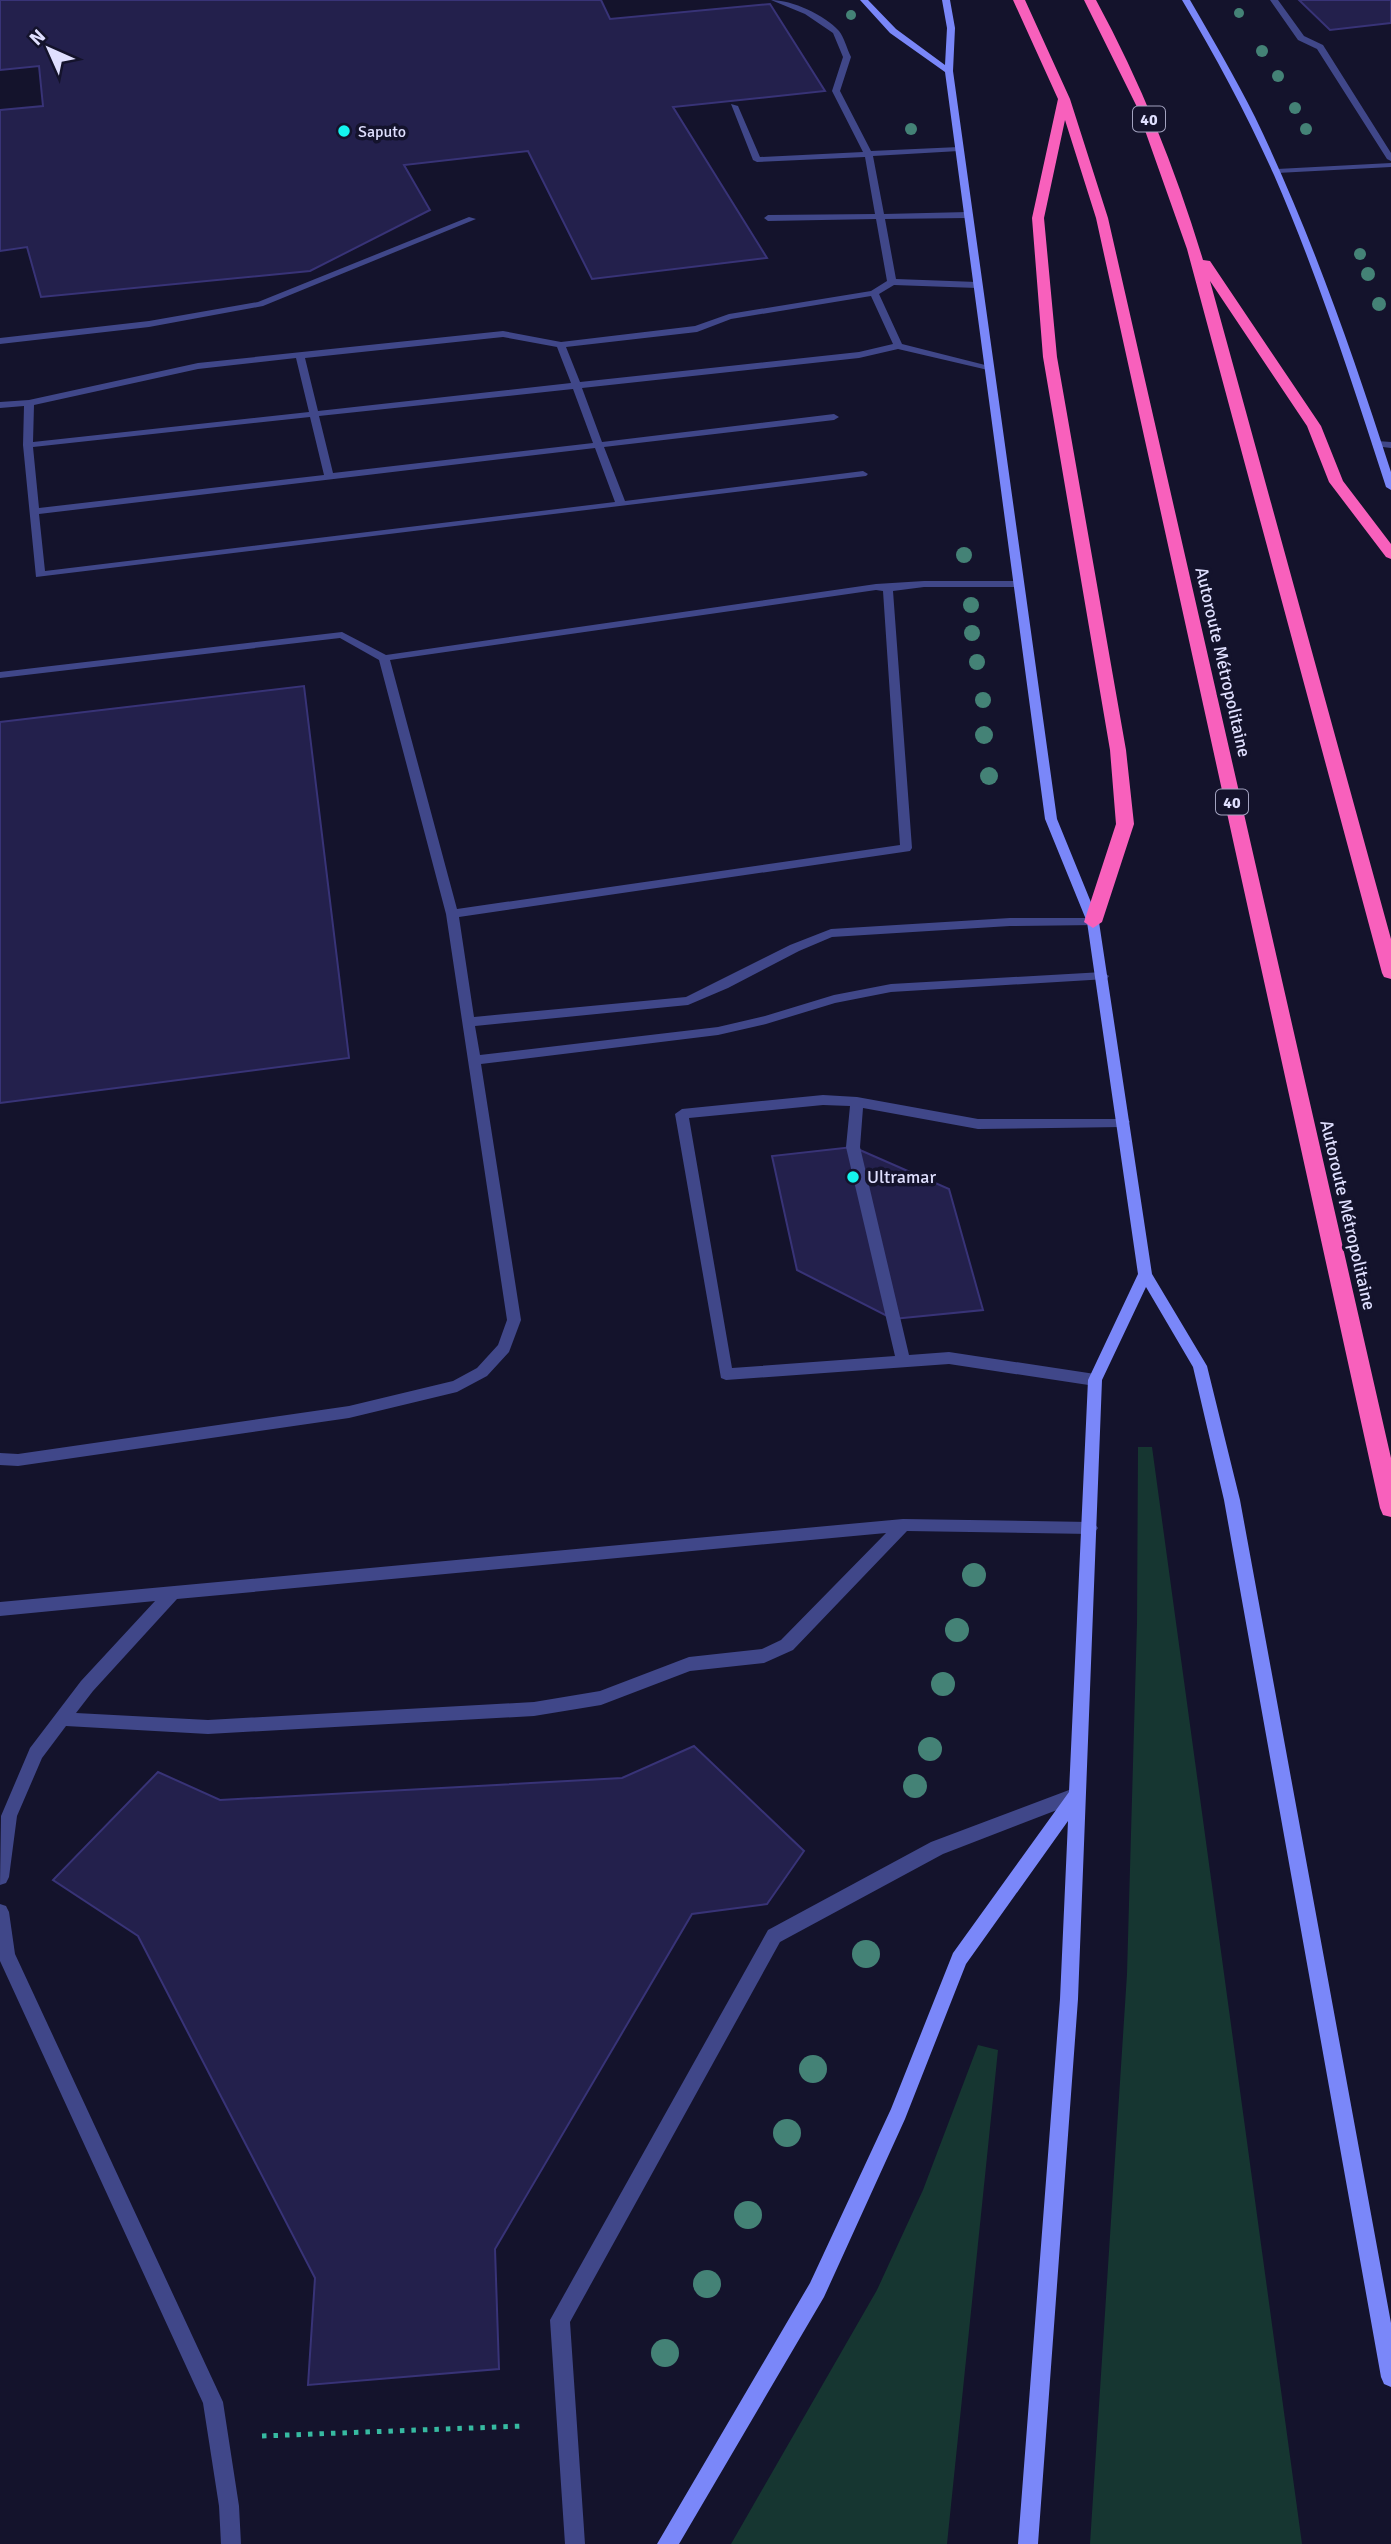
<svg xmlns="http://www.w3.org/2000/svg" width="1391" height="2544" viewBox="0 0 1391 2544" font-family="Signika,sans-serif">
<rect width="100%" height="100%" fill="#14132c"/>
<!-- green -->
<g fill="#163631">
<path d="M1138,1447H1152L1302,2544H1090L1127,1974L1137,1623Z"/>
<path d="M978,2045L998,2050L947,2544H731L877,2290L923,2190Z"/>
</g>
<!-- building -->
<g fill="#23204c" stroke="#383377" stroke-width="2">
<path d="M0,0H601L610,19L770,4L825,91L673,107L767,258L592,279L528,151L404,165L430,210L310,271L41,297L27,247L0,251V110L43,106L39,66L0,70Z"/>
<path d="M1299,0H1391V23L1330,30Z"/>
<path d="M304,686L349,1058L0,1103V722Z"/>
<path d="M853,1147L949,1189L983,1310L893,1319L797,1270L772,1156Z"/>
<path d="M694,1746L804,1851L767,1904L692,1914L495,2249L499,2369L308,2385L315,2278L138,1936L53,1880L158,1772L220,1800L622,1778Z"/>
</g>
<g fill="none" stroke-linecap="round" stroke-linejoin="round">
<!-- path -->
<path stroke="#37baa1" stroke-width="5" stroke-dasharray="4.5 7" stroke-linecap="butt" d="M262,2436L523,2426"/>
<!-- lane -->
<g fill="#404789" fill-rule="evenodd">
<path d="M771,0C792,0 825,15 839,31C844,37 847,49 851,57L840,91L871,151L959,147L963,149L959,151L873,156L884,214L968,212L972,215L968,218L885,219L896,279L977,282L981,285L977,288L894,285L879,294L902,344L993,367L988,370L898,349L859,358L582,388L602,442L834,414L839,417L834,420L604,447L625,501L863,471L868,474L866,476L36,577L23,445L24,406L0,408V402L29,400L198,363L503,331L561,342L695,326L729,314L871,291L887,281L876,219L768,221L764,218L768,215L875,214L865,157L757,162L753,160L731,104L738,106L760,157L863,152L832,91L843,57L833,33L805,14ZM871,296L893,344L859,352L580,382L566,347L697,332L731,319ZM503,337L557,347L571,383L318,411L305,358ZM296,358L309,412L33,442L34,405L198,369ZM573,389L593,443L333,473L319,416ZM310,417L324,475L39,508L33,447ZM595,448L615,502L45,571L39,514Z"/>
<path d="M1270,0H1278L1304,36L1323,45L1391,153V161L1387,159L1317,49L1298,40Z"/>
<path d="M1391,163V167L1277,173L1273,171L1277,169Z"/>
<path d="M469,217L476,219L263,306L149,327L0,344V338L149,321L258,302Z"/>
<path d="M1377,441L1391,442V448L1374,446L1372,444Z"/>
<path d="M924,581H1018L1023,584L1018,587H924L893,591L912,848L910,851L459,917L474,1017L686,997L790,945L831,929L1010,918H1093L1097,919L1099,922L1097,925L1010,926L832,937L799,951L728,988L688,1005L475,1026L480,1055L718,1027L765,1016L834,995L891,984L1103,972L1109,976L1107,979L891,992L835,1003L766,1024L718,1035L481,1064L521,1320L509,1352L487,1376L457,1392L349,1418L18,1466L0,1465V1453L18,1454L349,1406L453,1381L477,1368L498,1345L507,1320L446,914L379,660L340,638L0,678V672L342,632L386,655L876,584ZM876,590L883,591L900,845L457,909L390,660Z"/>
<path d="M823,1095L857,1097L978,1119H1128L1130,1122L1123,1127L978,1129L863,1108L860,1147L909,1355L949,1352L1095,1374L1100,1376L1102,1380L1100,1384L1095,1386L949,1364L726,1380L721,1378L675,1114L682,1109ZM823,1105L850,1106L846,1147L895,1356L732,1368L689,1118Z"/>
<path d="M903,1519L1090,1522L1095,1524L1098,1528L1095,1532L1090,1534L907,1531L793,1650L764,1663L690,1671L601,1705L534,1716L208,1734L66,1726L42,1758L17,1816L9,1877L6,1883L0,1885L1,1816L30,1748L81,1681L155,1601L0,1616V1602ZM886,1533L781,1640L762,1649L689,1657L600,1691L534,1702L208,1720L76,1713L93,1691L177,1599Z"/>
<path d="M1077,1787L1083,1790L1085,1795L1083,1800L943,1854L780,1942L570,2322L585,2544H565L550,2320L768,1930L931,1842Z"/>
<path d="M0,1904L6,1906L9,1912L15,1954L223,2402L239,2506L241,2544H221L219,2506L203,2403L0,1961Z"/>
</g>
<!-- secondary -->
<g fill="#7a87f9" fill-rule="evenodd">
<path d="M860,0H868L896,29L945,65L947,28L942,0H950L955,28L953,71L1057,819L1099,922L1152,1274L1207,1366L1240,1500L1391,2323V2387L1384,2384L1381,2377L1224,1500L1193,1367L1146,1287L1102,1380L1078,1999L1038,2544H1018L1060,1999L1068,1821L966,1964L905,2119L824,2297L679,2544H657L810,2283L891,2109L953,1953L1069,1792L1088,1380L1138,1274L1087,922L1045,819L945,72L890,33Z"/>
<path d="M1182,0H1190C1212,38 1235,77 1255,117C1310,231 1352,351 1391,472V490L1386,487C1352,382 1318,276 1274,175C1247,115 1216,57 1182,0Z"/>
</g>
<!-- highway -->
<g fill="#f860bc" fill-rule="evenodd">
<path d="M1013,0H1025L1070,99L1108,218L1391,1458V1517L1383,1515L1380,1508L1096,218L1065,120L1044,218L1057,357L1126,750L1134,824L1102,922L1093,928L1084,922L1116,824L1110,750L1043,357L1032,218L1058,99Z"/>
<path d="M1084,0H1096C1141,83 1176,170 1203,260L1210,261L1321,426L1343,481L1391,544V559L1386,557L1329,482L1307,426L1210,281L1391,939V979L1384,977L1382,973L1187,249L1136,105Z"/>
</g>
</g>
<!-- trees -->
<g fill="#448276">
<circle cx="1239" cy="13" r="5"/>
<circle cx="851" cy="15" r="5"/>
<circle cx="1262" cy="51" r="6"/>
<circle cx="1278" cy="76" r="6"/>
<circle cx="1295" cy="108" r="6"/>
<circle cx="911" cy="129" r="6"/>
<circle cx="1306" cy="129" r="6"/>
<circle cx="1360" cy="254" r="6"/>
<circle cx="1368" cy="274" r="7"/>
<circle cx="1379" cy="304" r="7"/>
<circle cx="964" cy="555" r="8"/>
<circle cx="971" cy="605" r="8"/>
<circle cx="972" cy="633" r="8"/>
<circle cx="977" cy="662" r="8"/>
<circle cx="983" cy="700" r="8"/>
<circle cx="984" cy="735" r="9"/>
<circle cx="989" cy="776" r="9"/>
<circle cx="974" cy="1575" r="12"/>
<circle cx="957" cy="1630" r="12"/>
<circle cx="943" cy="1684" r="12"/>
<circle cx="930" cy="1749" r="12"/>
<circle cx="915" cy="1786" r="12"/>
<circle cx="866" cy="1954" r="14"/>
<circle cx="813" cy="2069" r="14"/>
<circle cx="787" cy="2133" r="14"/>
<circle cx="748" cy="2215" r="14"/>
<circle cx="707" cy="2284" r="14"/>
<circle cx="665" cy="2353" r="14"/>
</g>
<!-- markers -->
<g fill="#14f5ef" stroke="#14132c" stroke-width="2.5">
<circle cx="344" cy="131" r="7"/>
<circle cx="853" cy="1177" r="7"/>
</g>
<g text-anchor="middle" stroke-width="7" stroke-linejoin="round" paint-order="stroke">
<!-- shield labels -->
<g fill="#14132c" stroke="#a2a2bf" stroke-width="2">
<rect x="1133" y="106.5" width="32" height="25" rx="5"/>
<rect x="1216" y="789.5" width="32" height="25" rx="5"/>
</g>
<g font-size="16" font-weight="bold" fill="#dfdffe">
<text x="1149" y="125">40</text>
<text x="1232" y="808">40</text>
</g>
<!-- far-poi labels -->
<g font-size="16" fill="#dfdffe" stroke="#14132c" text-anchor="start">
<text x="358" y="137">Saputo</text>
</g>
<!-- street labels -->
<g font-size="18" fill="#dfdffe" stroke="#14132c">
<text transform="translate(1223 662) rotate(77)" y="6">Autoroute Métropolitaine</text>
<text transform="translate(1348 1215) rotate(77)" y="6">Autoroute Métropolitaine</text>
</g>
<!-- poi labels -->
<g font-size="18" fill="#dfdffe" stroke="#14132c" text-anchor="start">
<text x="867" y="1183">Ultramar</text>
</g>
</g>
<!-- north arrow -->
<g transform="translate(49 49) rotate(315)" stroke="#14132c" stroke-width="5" paint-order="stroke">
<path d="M0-5L12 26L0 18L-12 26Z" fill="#dfdffe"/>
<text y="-10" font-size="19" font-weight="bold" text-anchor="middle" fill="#dfdffe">N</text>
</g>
</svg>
